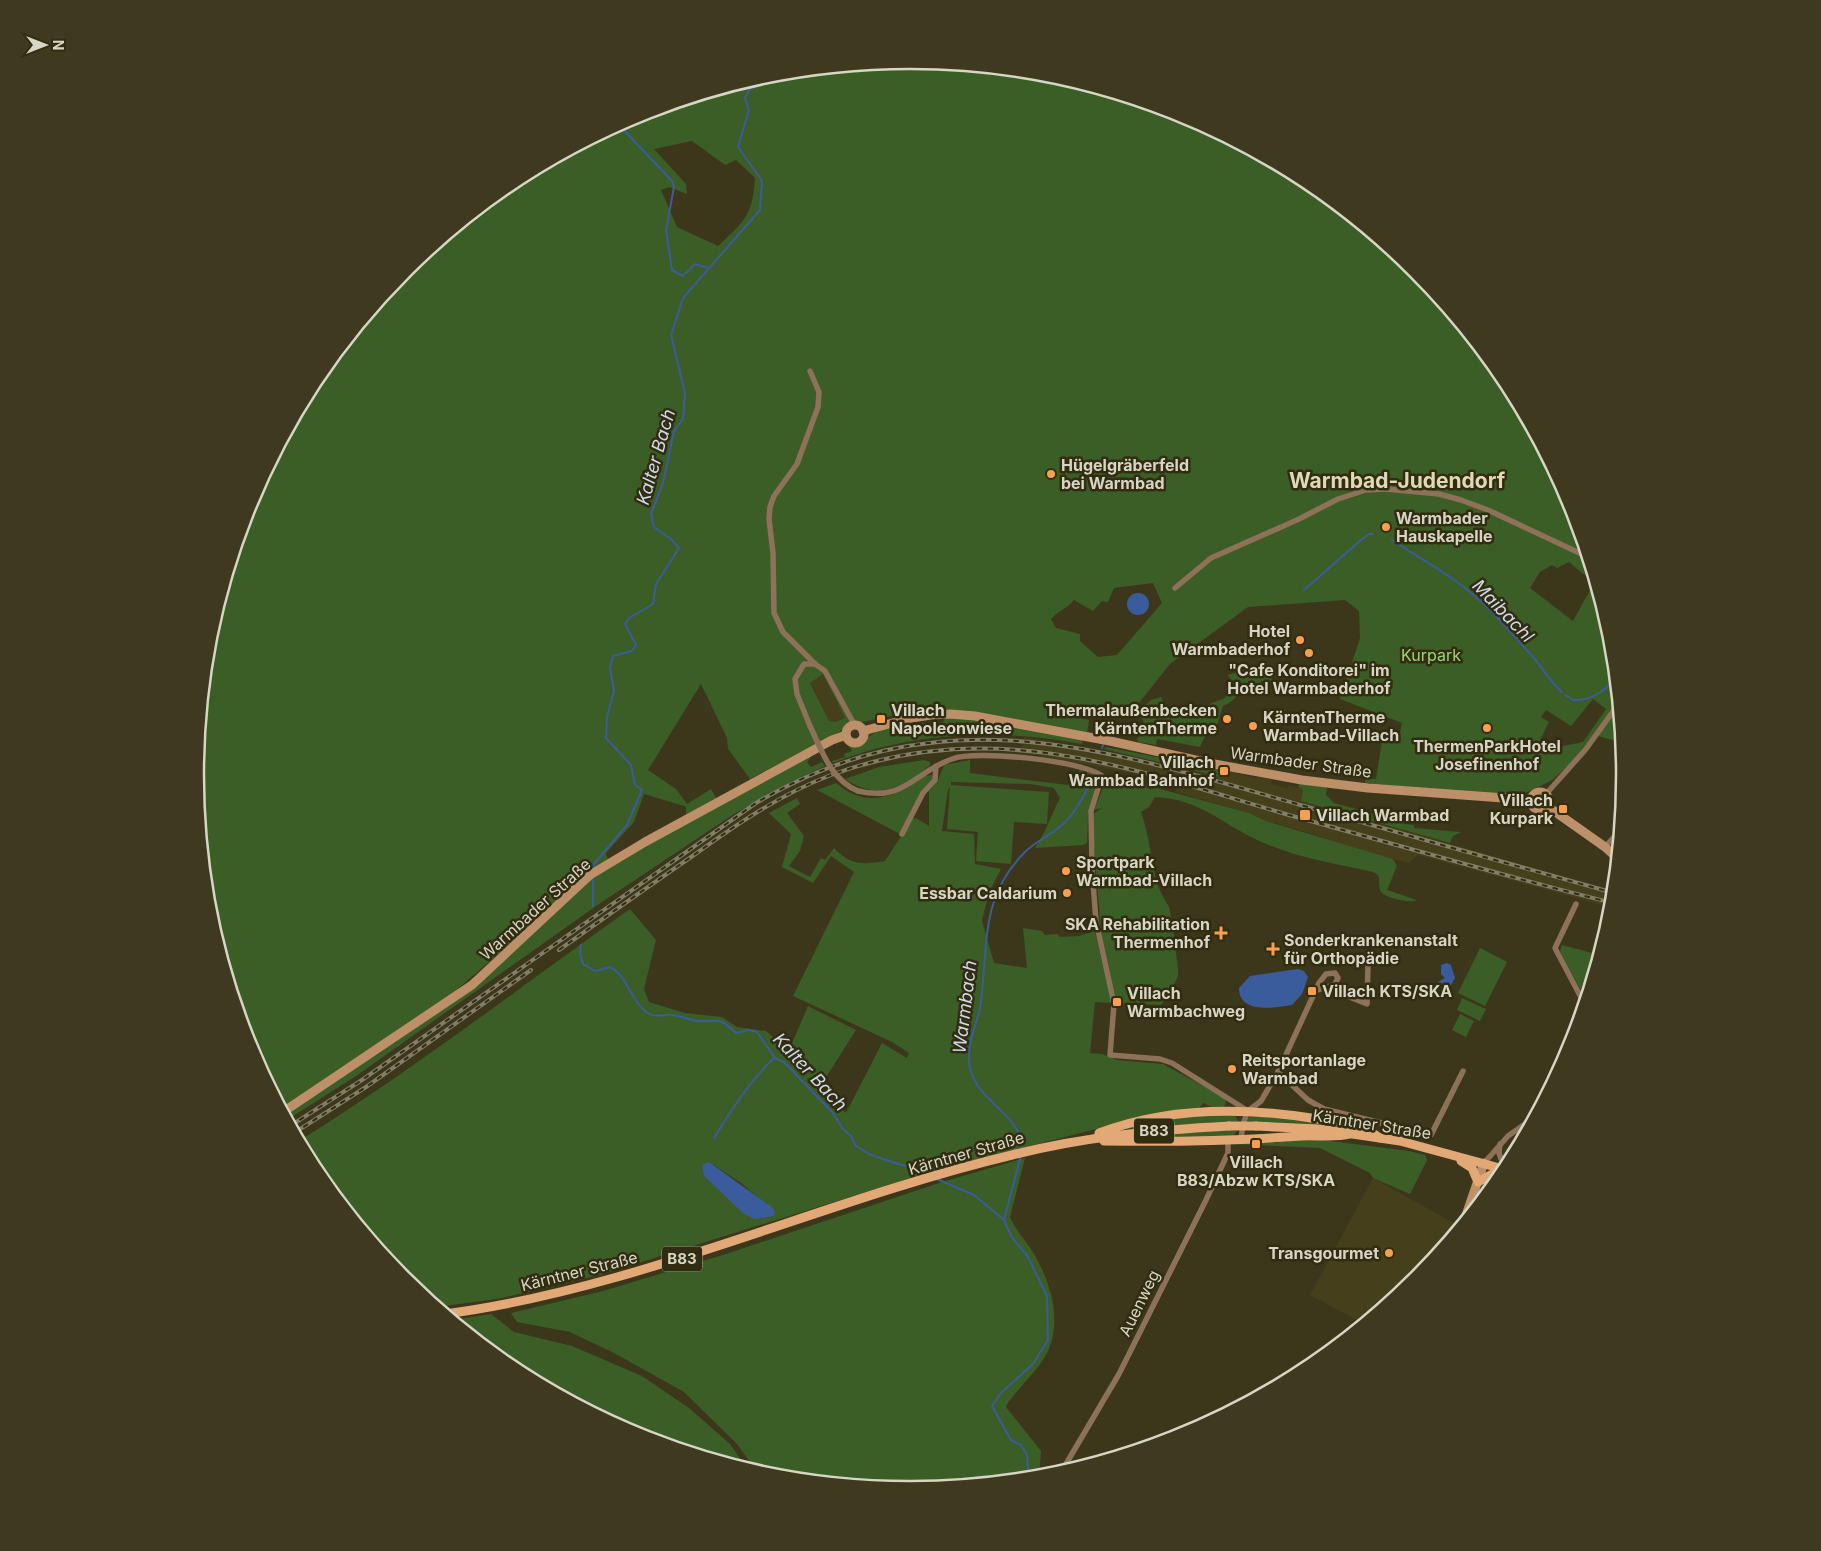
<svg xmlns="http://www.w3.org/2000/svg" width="1821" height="1551" viewBox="0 0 1821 1551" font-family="Inter,sans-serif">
<rect width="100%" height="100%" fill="#3c371b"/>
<!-- built -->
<g fill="#453f1b">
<path d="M823,674L845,718L834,722H829L810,682Z"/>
<path d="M1024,737L1084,747L1185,771L1224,777L1226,771L1255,778L1259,776L1272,779L1271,784L1287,788L1289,784L1303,790L1301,801L1615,891L1613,908L1418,855L1409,863L1361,851L1313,834L1266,821L1248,813L1176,792L1177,787L1137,774L1021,752Z"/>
<path d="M1373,1178L1461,1227L1416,1282L1365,1324L1310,1295Z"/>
</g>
<!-- green -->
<g fill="#3b5d26" fill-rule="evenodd">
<path d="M911,60L1050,74L1185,115L1308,181L1417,270L1506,378L1572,502L1612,636L1622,738L1612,740L1594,735L1569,765L1551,781L1525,793L1507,794L1445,791L1365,783V778L1376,779L1382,741L1371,738L1372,733L1399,738L1402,723L1340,699L1360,638L1359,611L1345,600L1248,607L1170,664L1139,703L1115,711L1089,716L1076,715V717L1089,720L1087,734L931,712L929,708L848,725L839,732L750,779L728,749L727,738L701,684L648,770L676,789L687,804L711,789L716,798L686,815V807L684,806L644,794L634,822L606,853L608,860L454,992L281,1109L249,1049L209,915L195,775L209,636L250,501L316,378L405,269L513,180L637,114L771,74ZM692,141L725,165L736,160L755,178C752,217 745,220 718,246L677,227L661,190L669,187L687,194L686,184L654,149ZM1569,562L1594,583L1573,621L1530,588L1540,572L1552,565L1557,568ZM1153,583L1162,603L1117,655L1098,657L1080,641V634L1056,628L1051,619C1058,611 1068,608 1074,600L1093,611L1102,601L1108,602L1114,588ZM823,674L845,718L835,722L829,721L810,683ZM1593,699L1606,709L1583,742L1553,748L1540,740L1549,722L1541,717L1546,710L1571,726Z"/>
<path d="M1242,670L1272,677L1271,681H1261L1262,685C1236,686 1241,699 1223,706L1214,735L1207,732L1200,747L1157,739L1156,745L1138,742L1137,738L1148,733L1139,711L1151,700L1161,697L1170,719L1225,698L1226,695L1236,691L1228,675Z"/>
<path d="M956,717L1083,739L1082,744C1000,728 911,732 833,763L832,761L845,757L844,754L852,751L849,745L861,743C881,722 915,725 943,722L945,718Z"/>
<path d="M1106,747L1226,771L1224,778L1208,774L1104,749Z"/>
<path d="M812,755L807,762L811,767L822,762L825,766L792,781L734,814L599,904L356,1076L287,1120L284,1114L419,1025L577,889L605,868Z"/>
<path d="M924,760L930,762V765C904,788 877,801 845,779L879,767Z"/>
<path d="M970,760V773L1068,785L1080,770L1092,774L1098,782L1088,816L1087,843L1083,845L1035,848C1046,832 1051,815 1060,798L1054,788L1030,784L951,782V785L1049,792L1047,824L1014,822L1011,864L976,861L978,832L947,829L950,786L948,790L942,831L974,834L975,864L1001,869L989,892L982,921L994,963L1027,968L1023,928L1042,931L1045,935L1057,934L1060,937L1079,936L1095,931L1112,1003L1095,1002L1090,1053L1102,1054L1117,1060L1163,1064L1227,1099L1224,1107H1212L1203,1103L1198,1110L1151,1115L940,1169L600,1275L497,1299L436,1307L404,1281L315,1173L299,1141C413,1070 520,987 630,909L656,940L644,989L649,1002L685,1013L722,1017L737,1027L766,1031L789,1050L808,1006L856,1030L820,1087L846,1113L882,1043L907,1058L909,1053L892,1042L793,996L854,872L831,856L813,883L782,867L791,834L769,813L797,798L800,804L787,813L804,836L800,851L789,866L810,877L821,858L825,860L834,848C850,865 863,865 885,861L912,819L916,818L929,826V791L938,780L944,765ZM712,1164L741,1183L775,1212L724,1194L704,1176Z"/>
<path d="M931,775L934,777L900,834L817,790L836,783C867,810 896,796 925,776Z"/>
<path d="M1113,776L1147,785L1150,790L1153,787L1249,813L1266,821L1393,859L1397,866L1387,890L1417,900C1411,904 1386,898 1381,892C1378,887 1380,880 1378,875L1373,872C1337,864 1298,858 1264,843C1225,827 1202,799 1155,797L1149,807L1141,812C1149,835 1151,857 1156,880C1159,890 1164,898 1169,907C1171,913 1179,969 1178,975C1178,980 1164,1001 1161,1005L1116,1003L1101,931L1092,825L1093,814L1102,808L1094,810L1107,778Z"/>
<path d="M1299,784L1327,787L1326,795L1334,803L1404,822V824L1414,825V828L1461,832L1453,836L1450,843L1301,801L1303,790L1298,787Z"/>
<path d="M1562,945L1600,955L1586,1000L1560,951Z"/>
<path d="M1480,948L1507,962L1485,1006L1458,993Z"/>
<path d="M1462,998L1486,1009L1480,1021L1457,1010Z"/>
<path d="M1460,1014L1474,1021L1466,1037L1452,1030Z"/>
<path d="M1252,1113L1334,1125L1247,1121Z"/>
<path d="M1235,1115L1238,1121L1124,1129L1177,1116Z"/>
<path d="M1231,1130L1237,1131L1233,1136L1141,1139V1136Z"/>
<path d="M1307,1138L1409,1151L1425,1155L1427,1160L1410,1194L1373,1178L1370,1173L1320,1148L1234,1144L1235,1142L1276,1143Z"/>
<path d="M1025,1158L1010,1217C1015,1229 1024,1239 1031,1249C1052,1283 1066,1328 1041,1363C1035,1372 1007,1401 1006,1407L1041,1451L1039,1478L910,1491L771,1477L758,1473L737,1444L684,1392L614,1353L570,1332L517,1322L511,1313L603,1291L726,1254L942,1182Z"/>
<path d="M491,1314L514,1332L572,1346L642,1376L689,1408L730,1444L748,1470L636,1436L513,1370L452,1320Z"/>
<path d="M1226,1414L1184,1437L1161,1444L1169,1430L1206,1417Z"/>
</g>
<!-- water -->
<g fill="#3b5c9c">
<circle cx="1138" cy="604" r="11"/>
<path d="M1447,963L1451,965L1455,978L1450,987L1446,989L1439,986L1438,982L1445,978L1441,974V965Z"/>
<path d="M1298,969L1304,971L1308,977L1302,994L1292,1005C1274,1008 1239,1014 1239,988L1250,976Z"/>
<path d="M709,1162L773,1208L775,1212L774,1216L755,1219L744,1214L704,1176L702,1165Z"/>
</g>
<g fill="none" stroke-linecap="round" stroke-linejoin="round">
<!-- stream -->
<g stroke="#3b5c9c" stroke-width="2">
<path d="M618,124L672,181L674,187L666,230L672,270L683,276L695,264L708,268"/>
<path d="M1392,540C1424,561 1458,579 1486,606C1502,622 1518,640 1533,657C1543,669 1550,681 1562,692"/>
<path d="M1304,590L1361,540L1369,534H1373"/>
<path d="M1565,695L1573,700C1592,701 1604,691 1616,678"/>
<path d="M1102,748L1103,745"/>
<path d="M592,869L593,865L627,825L642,790L635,785L631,765L606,738L607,717L614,691L610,668L613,656L632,651L636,645L625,624L629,618L653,604L656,584L679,548L671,539L654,527L651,514L663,483L674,431L683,419L685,393L671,335L683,298L760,210L762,181L738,147L749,110L745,98L750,89L758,86L756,78"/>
<path d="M593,878V906"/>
<path d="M581,945L580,953L583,964L595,971L610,967C629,977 630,1002 649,1014C656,1018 664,1014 672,1015C681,1016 689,1020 698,1021C722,1023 715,1014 736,1033L748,1030L757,1032L775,1058L785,1063L832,1112L843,1129L851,1136L856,1146L871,1155L898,1164L907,1166L930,1163L934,1173"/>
<path d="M714,1138C732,1109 749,1082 774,1058"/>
<path d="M1022,1151C1024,1113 974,1103 969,1063C967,1044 976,1026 980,1008C989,950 978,898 1025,852C1036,841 1051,835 1062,825C1077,812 1084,794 1093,778"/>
<path d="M1021,1155L1004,1220L1011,1236L1028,1257L1047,1296L1048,1340L1033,1364L1001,1393L992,1406L1011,1440L1021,1445L1027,1455L1028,1471L1022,1480"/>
<path d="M937,1179L974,1195L1003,1219"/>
</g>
<!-- street -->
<g stroke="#8d7159" stroke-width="5.5">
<path d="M810,371L819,392L818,407L797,464L774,496L770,507L769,519L773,553L774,613L783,632L815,664"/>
<path d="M1175,588L1211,558L1297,520L1338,499L1366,490L1386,489L1439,494L1461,500L1488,510L1588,557"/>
<path d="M810,726L797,694L795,679L804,664H815L825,671L854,724"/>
<path d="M858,791C905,802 914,772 952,759C976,750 1082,760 1102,776L1091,811L1092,869L1096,921L1114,1004L1110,1055L1160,1059L1172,1063L1248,1111"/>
<path d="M1546,794L1586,749L1619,703"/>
<path d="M902,834L923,793L935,780L936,766"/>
<path d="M1605,847L1621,829"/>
<path d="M1576,904L1555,948L1585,1005"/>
<path d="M1327,988L1367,1004L1368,965"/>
<path d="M1278,1072L1308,1100L1324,1109L1431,1135L1463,1071"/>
<path d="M1248,1111L1261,1101L1278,1072L1319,983L1326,974L1335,973L1338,978L1335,984L1315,991"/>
<path d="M1241,1139L1243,1124L1248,1111"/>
<path d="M1500,1144L1499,1153L1505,1170"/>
<path d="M1484,1163L1508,1136L1535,1117"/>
<path d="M1063,1473L1066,1464L1119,1374L1205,1202L1228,1153V1140"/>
</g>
<!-- secondary -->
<g stroke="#bd906a" stroke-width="9">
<circle cx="855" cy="734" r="9"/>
<path d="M863,731L911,718L931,715L950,714L975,716L1110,741L1209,763L1302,780L1368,788L1531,800"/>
<circle cx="1540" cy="801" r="9"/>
<path d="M1547,806L1605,847L1618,859"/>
<path d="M283,1112L472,985L590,875L645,842L832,740L846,735"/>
<path d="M1463,1224L1484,1163"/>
</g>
<!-- primary -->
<g stroke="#e2a977" stroke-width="9">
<path d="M1256,1126L1319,1129L1400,1141L1507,1170"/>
<path d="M1099,1133C1170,1106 1245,1107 1318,1119C1339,1122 1363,1125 1380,1138"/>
<path d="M1104,1141C1169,1142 1236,1141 1301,1136C1318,1135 1334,1138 1350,1134"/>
<path d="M1461,1161L1472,1168L1478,1182L1496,1172L1506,1171"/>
<path d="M445,1314C641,1288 820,1201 1012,1155C1083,1137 1155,1130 1229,1126"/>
</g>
<!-- rail casing -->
<g stroke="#827e67" stroke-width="4">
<g id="rail">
<path d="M559,950C604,918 649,886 694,855C737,824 781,794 831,775C997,714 1136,771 1296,817C1401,846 1507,877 1613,903"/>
<path d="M290,1126L362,1080L756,803C946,691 1110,751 1304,806C1408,835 1511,865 1614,893"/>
<path d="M294,1133L366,1087L531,970"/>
</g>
</g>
<!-- rail -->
<use href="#rail" stroke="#322d11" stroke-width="2" stroke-dasharray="5.5" stroke-linecap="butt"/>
<!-- street-bridge -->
<path stroke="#8d7159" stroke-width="5.5" d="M810,726C822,751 831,780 858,791"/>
<!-- primary-bridge -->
<path stroke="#e2a977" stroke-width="9" d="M1229,1126H1256"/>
</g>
<!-- markers -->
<g fill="#fa9f4e" stroke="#322d11" stroke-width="2">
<circle cx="1051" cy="474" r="5"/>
<circle cx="1386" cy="527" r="5"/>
<circle cx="1300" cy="640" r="5"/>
<circle cx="1309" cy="653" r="5"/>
<rect x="876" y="714" width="10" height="10" rx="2.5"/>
<circle cx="1227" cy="719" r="5"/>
<circle cx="1253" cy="726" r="5"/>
<circle cx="1487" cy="728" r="5"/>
<rect x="1219" y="766" width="10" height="10" rx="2.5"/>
<rect x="1558" y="804" width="10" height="10" rx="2.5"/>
<rect x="1299" y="809" width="12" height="12" rx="2.5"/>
<circle cx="1066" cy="871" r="5"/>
<circle cx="1067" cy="893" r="5"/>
<path d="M1218.5 925.5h5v5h5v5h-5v5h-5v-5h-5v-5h5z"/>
<path d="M1270.5 941.5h5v5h5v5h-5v5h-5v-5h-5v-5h5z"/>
<rect x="1307" y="986" width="10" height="10" rx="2.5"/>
<rect x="1112" y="997" width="10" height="10" rx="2.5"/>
<circle cx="1232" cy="1069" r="5"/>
<rect x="1251" y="1139" width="10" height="10" rx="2.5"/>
<circle cx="1389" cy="1253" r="5"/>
</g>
<g text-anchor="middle" stroke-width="5" stroke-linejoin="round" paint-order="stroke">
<!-- shield labels -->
<g fill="#322d11" stroke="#a6a38e" stroke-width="1">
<rect x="1134" y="1118.5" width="40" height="25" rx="4"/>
<rect x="662" y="1246.5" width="40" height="25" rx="4"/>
</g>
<g font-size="15" font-weight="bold" fill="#d7d5c4">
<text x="1154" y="1136">B83</text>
<text x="682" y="1264">B83</text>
</g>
<!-- poi labels -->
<g font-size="16" font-weight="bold" fill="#d7d5c4" stroke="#322d11" text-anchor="start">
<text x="1061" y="471">Hügelgräberfeld<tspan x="1061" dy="18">bei Warmbad</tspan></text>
<text x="1396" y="524">Warmbader<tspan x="1396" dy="18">Hauskapelle</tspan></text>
<text x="1290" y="637" text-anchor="end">Hotel<tspan x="1290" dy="18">Warmbaderhof</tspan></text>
<text x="1309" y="676" text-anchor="middle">"Cafe Konditorei" im<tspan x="1309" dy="18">Hotel Warmbaderhof</tspan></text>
<text x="891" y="716">Villach<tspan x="891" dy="18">Napoleonwiese</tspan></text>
<text x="1217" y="716" text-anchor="end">Thermalaußenbecken<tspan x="1217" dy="18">KärntenTherme</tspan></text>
<text x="1263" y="723">KärntenTherme<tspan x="1263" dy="18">Warmbad-Villach</tspan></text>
<text x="1487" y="752" text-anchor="middle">ThermenParkHotel<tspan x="1487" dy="18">Josefinenhof</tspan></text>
<text x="1214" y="768" text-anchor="end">Villach<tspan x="1214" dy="18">Warmbad Bahnhof</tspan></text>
<text x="1553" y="806" text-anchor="end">Villach<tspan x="1553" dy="18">Kurpark</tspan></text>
<text x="1316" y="821">Villach Warmbad</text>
<text x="1076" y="868">Sportpark<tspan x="1076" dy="18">Warmbad-Villach</tspan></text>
<text x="1057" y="899" text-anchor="end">Essbar Caldarium</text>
<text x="1210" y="930" text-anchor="end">SKA Rehabilitation<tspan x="1210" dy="18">Thermenhof</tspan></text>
<text x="1284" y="946">Sonderkrankenanstalt<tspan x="1284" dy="18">für Orthopädie</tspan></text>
<text x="1322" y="997">Villach KTS/SKA</text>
<text x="1127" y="999">Villach<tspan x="1127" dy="18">Warmbachweg</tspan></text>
<text x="1242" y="1066">Reitsportanlage<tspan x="1242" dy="18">Warmbad</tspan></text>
<text x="1256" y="1168" text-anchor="middle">Villach<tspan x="1256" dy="18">B83/Abzw KTS/SKA</tspan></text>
<text x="1379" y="1259" text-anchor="end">Transgourmet</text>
</g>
<!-- park labels -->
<g font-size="16" fill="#9ad676" stroke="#322d11">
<text x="1431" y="661">Kurpark</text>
</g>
<!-- street labels -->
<g font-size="16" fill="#d7d5c4" stroke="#322d11">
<text transform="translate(1301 762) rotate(8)" y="6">Warmbader Straße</text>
<text transform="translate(535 909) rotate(-42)" y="6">Warmbader Straße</text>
<text transform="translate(1372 1124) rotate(9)" y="6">Kärntner Straße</text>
<text transform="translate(966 1153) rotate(-16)" y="6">Kärntner Straße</text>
<text transform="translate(579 1271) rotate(-14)" y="6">Kärntner Straße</text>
<text transform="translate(1139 1303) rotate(-64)" y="6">Auenweg</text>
</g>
<!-- water labels -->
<g font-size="18" font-style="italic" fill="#cfdaec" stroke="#322d11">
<text transform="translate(656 457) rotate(-74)" y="6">Kalter Bach</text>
<text transform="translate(1503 611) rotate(46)" y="6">Maibachl</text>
<text transform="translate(965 1007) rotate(-83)" y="6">Warmbach</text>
<text transform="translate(810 1072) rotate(47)" y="6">Kalter Bach</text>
</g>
<!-- district labels -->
<g font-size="21" font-weight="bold" fill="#dfd9b8" stroke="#322d11">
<text x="1397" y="488">Warmbad-Judendorf</text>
</g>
</g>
<!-- crop -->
<path d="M0 0H1821V1551H0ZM204 775a706 706 0 1 1 1412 0a706 706 0 1 1-1412 0Z" fill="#3f3a1f" fill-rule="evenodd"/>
<path fill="none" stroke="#d7d5c4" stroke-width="2.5" d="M204 775a706 706 0 1 1 1412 0a706 706 0 1 1-1412 0Z"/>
<!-- north arrow -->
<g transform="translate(45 45) rotate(90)" stroke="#322d11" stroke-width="4" paint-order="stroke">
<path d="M0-4L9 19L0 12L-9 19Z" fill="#d7d5c4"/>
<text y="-8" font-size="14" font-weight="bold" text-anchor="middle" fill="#d7d5c4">N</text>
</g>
</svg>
